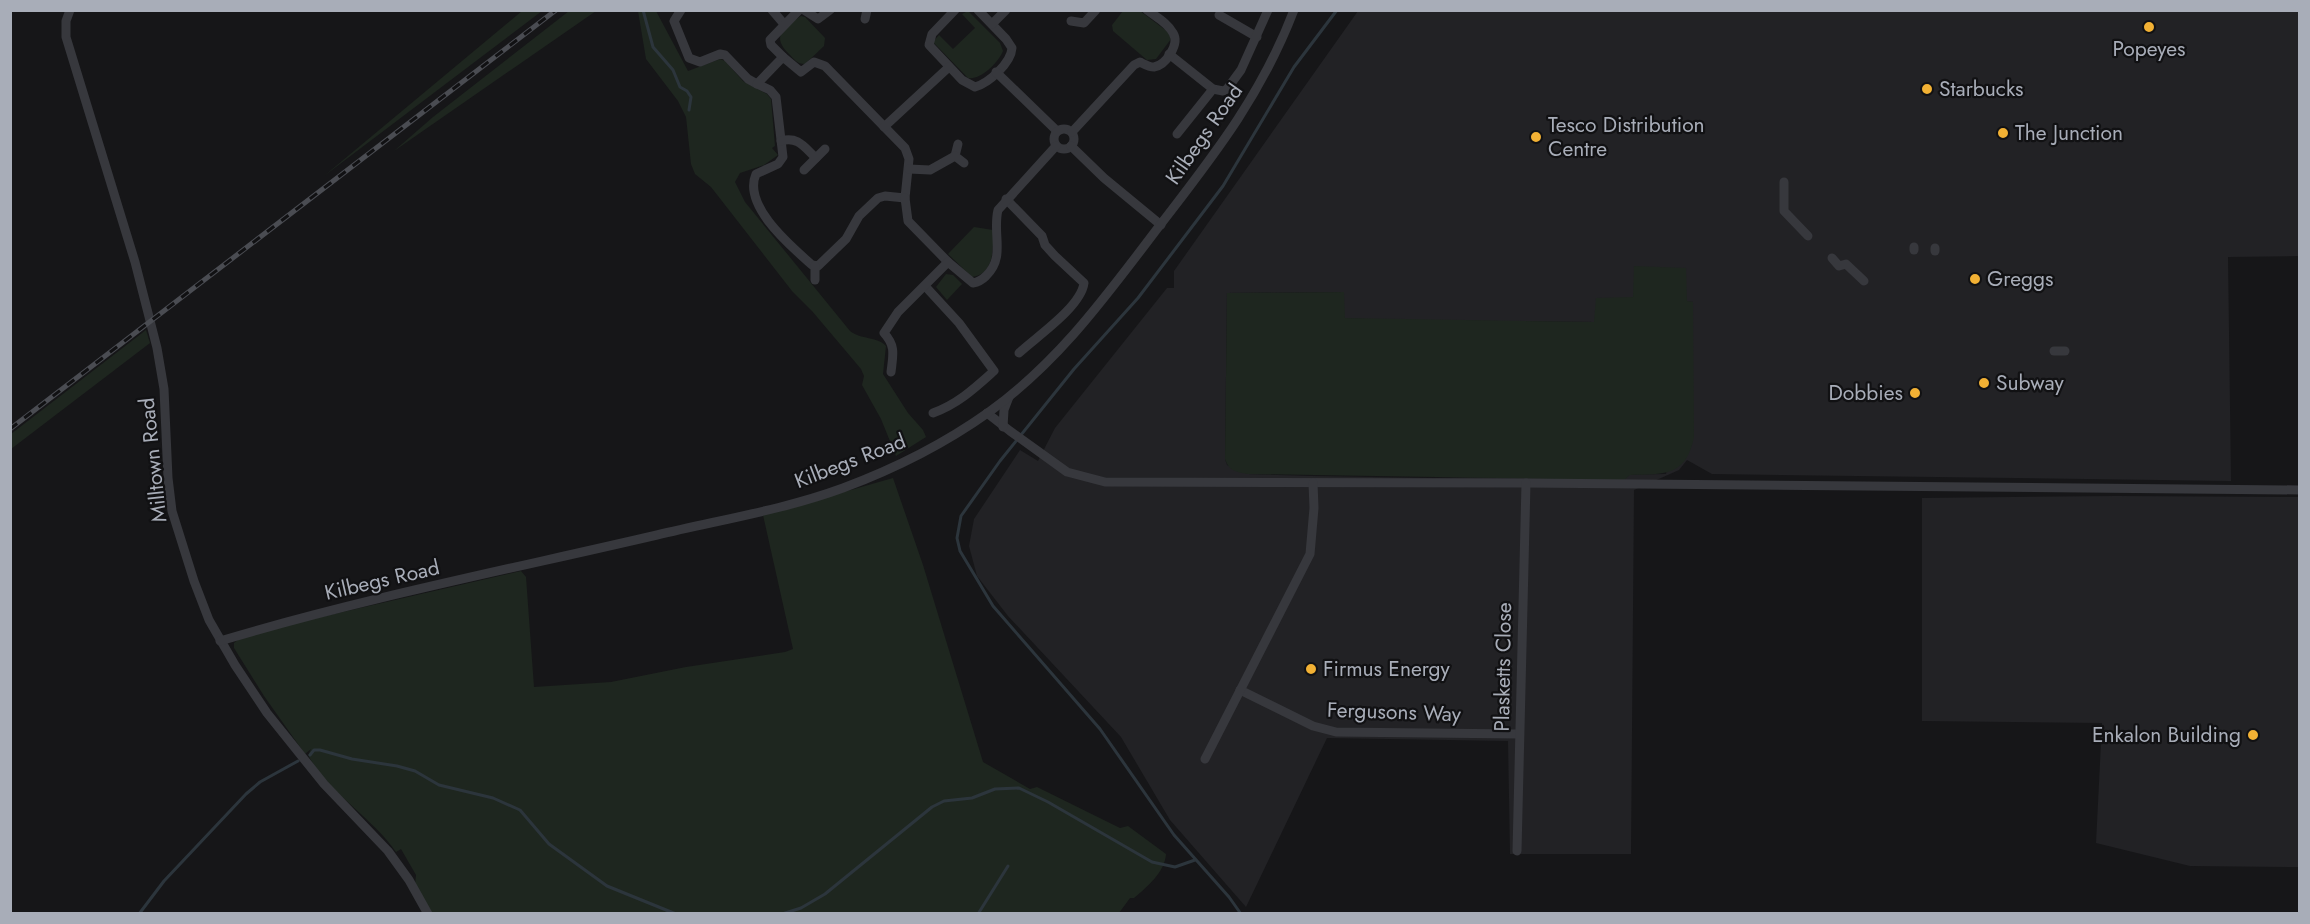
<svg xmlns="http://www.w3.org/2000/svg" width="2310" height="924" viewBox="0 0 2310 924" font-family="Jost,sans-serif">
<rect width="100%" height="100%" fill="#161618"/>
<!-- built -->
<g fill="#222225" fill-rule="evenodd">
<path d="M1358,11H2299V256L2228,257L2231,481L1712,474L1687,460L1679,470L1634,490L1631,854H1510L1508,741L1327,738L1246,907L1170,820L1121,737L1008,616L977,576L969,546L974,519L1020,450L1038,461L1055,428L1167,288H1174V271ZM1344,292V318L1388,320L1594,322L1633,298L1693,302V324L1666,474L1431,478L1311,476L1248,474L1227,465L1225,459L1227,293Z"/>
<path d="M2116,496L2299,497V867L2190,866L2096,843L2102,723L1922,721V498Z"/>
</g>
<!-- green -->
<g fill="#1e261f">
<path d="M522,11H542L324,176Z"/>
<path d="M569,11H596L394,151L433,117Z"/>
<path d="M638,11H656L688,71L720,59L725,61L743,81L767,94L771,99L775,146L772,148L778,155L764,165L740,173L735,182L745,202L850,331C861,340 877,336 886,346L883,374L908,413L923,430L926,437L896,456L881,419L862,385L864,376L861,369L812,311L792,291L711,187L695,174L691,164L686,117L678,101L646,59Z"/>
<path d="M968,11L1000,43L1003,51C998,63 981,80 968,78L933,42L939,35L953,49L975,28L962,14Z"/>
<path d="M1123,11H1140L1168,32L1171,39L1156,59L1147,60L1113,31L1112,25Z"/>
<path d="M801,16L805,17L825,38L824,46L805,64C797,64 794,59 789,54C771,36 783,28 801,16Z"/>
<path d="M974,227L993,230C993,248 995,274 972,277L948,254Z"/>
<path d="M1634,266L1686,268L1687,301L1693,302L1694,437C1686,477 1664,474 1630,475L1624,480L1248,474C1236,472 1229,471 1225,459L1227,293L1344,292L1345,318L1594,322L1596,298L1633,297Z"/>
<path d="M946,274L953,275L962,284L947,300L936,287Z"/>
<path d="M146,330L150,343L11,449V434Z"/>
<path d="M893,478L923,565L983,762L1030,789L1037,787L1120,828L1128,826L1166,854C1165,872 1147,887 1134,898H1130L1119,913L678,914L648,902L676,913H432L415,885L416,875L401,849L396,852C371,816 329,794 308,755L311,749L305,754L264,696L234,648V643L239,639L308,620L521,571L526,577L534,687L611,682L686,667L785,652L793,649L763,515Z"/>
</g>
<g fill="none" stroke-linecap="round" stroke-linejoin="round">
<!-- stream -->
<g stroke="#2c353c" stroke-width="3">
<path d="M643,10L653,47L673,70L680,87L687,91L691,97L689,110"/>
<path d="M310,755L314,750H320L352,759L397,766L415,771L439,785L493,798L520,810L549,844L607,886L676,914"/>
<path d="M139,914L164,881L246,794L260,782L298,761"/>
<path d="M782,914L801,908L825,894L932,807L944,801L972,798L995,789L1019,788L1048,802L1152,862L1175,867L1195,860"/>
<path d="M978,914L1008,866"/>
<path d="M1241,914L1229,897L1174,835L1100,729L993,606L960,551L957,538L961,516L1000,461L1074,369L1138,298L1223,186L1294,67L1337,10"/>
</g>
<!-- street -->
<g stroke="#37383d" stroke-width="9">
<path d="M70,10L66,21V37L135,262L157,348L164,389L168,478L172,511L194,581L209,620L235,665L267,713L324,784L388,851L409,880L428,914"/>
<path d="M681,10L674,21L689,58L700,62L720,54L725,55L748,79L757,84"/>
<path d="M772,10L784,24"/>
<path d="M804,10L818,19L830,10"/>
<path d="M955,10L932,34L929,45L962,80L975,87C989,83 1011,63 1012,48L1006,39L978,10"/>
<path d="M1219,15L1257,37"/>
<path d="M865,19L867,10"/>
<path d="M1071,21L1084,23L1096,10"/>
<path d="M992,24L1006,10"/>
<path d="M1169,54L1213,89L1223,91L1227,89L1241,70L1268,10"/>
<path d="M783,57L801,72L814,62L825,66L905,148L909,159L905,198L885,196L878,198L859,216L846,239L818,266L812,265C792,247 742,206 756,174L778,164L783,157L776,97L770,90L757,84Z"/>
<path d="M783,57L771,45L770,40L799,10"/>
<path d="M996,72L1057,131"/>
<path d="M884,127L949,67"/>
<circle cx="1064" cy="139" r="10"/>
<path d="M1072,132L1134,65L1140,62C1144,64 1149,67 1154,67C1166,65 1180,44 1173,33C1168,23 1156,17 1147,10"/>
<path d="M1177,134L1213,89"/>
<path d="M781,141C798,136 804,147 816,158"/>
<path d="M1071,146L1104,178L1161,225"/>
<path d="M955,156L958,144"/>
<path d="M909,169L930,170L955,156L964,163"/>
<path d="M804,170L825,149"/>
<path d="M1784,182V211L1808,236"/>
<path d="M905,198L908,221L948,262"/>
<path d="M1006,199L1042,236L1045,245L1055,256L1084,283C1081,307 1036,337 1019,353"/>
<path d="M1914,250V247"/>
<path d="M1935,251V248"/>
<path d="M1832,258L1839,266L1846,264L1864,281"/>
<path d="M815,280V266"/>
<path d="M925,286L959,323L994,371C975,388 958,404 933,413"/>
<path d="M2054,351H2065"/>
<path d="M891,372C893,355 896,346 884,333L898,312L948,262L973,283C979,282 982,280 986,276C1006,257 992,234 998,210L1056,146"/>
<path d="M987,413L1010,431L1067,472L1105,482L1526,483L2300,490"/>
<path d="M1003,427L1004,410L1009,397"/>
<path d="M220,641C364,598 511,569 657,535C719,520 783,510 843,488C894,469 944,444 989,412C1058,362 1103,300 1154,233C1210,160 1260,99 1294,10"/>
<path d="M1240,690L1313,726L1336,732L1519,734"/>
<path d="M1205,759L1310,554L1314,508L1313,483"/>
<path d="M1517,851L1526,483"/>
</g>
<!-- rail casing -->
<g stroke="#4a4c52" stroke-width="5">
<path id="rail" d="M10,429L556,10"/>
</g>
<!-- rail -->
<use href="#rail" stroke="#111113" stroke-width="3" stroke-dasharray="9" stroke-linecap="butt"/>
</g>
<!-- markers -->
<g fill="#f2b134" stroke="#111113" stroke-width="2">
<circle cx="2149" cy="27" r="6"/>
<circle cx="1927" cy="89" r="6"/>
<circle cx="2003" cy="133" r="6"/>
<circle cx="1536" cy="137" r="6"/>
<circle cx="1975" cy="279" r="6"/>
<circle cx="1984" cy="383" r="6"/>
<circle cx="1915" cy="393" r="6"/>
<circle cx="1311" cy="669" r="6"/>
<circle cx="2253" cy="735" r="6"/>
</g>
<g text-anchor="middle" stroke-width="4.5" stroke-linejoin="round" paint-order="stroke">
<!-- poi labels -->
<g font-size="21" fill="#a8adb8" stroke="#111113" text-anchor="start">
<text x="2149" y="56" text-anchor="middle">Popeyes</text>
<text x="1939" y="96">Starbucks</text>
<text x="1548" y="132">Tesco Distribution<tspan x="1548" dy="24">Centre</tspan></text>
<text x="2015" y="140">The Junction</text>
<text x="1987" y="286">Greggs</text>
<text x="1996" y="390">Subway</text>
<text x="1903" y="400" text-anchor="end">Dobbies</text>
<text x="1323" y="676">Firmus Energy</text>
<text x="2241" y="742" text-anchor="end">Enkalon Building</text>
</g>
<!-- street labels -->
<g font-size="21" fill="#a8adb8" stroke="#111113">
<text transform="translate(1204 134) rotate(-55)" y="7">Kilbegs Road</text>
<text transform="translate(153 460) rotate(-96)" y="7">Milltown Road</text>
<text transform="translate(850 461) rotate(-21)" y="7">Kilbegs Road</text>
<text transform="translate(382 580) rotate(-13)" y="7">Kilbegs Road</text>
<text transform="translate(1503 667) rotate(-89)" y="7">Plasketts Close</text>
<text transform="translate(1394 712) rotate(2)" y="7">Fergusons Way</text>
</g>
</g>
<!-- border -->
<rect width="2310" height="924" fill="none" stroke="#a8adb8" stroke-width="24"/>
</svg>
